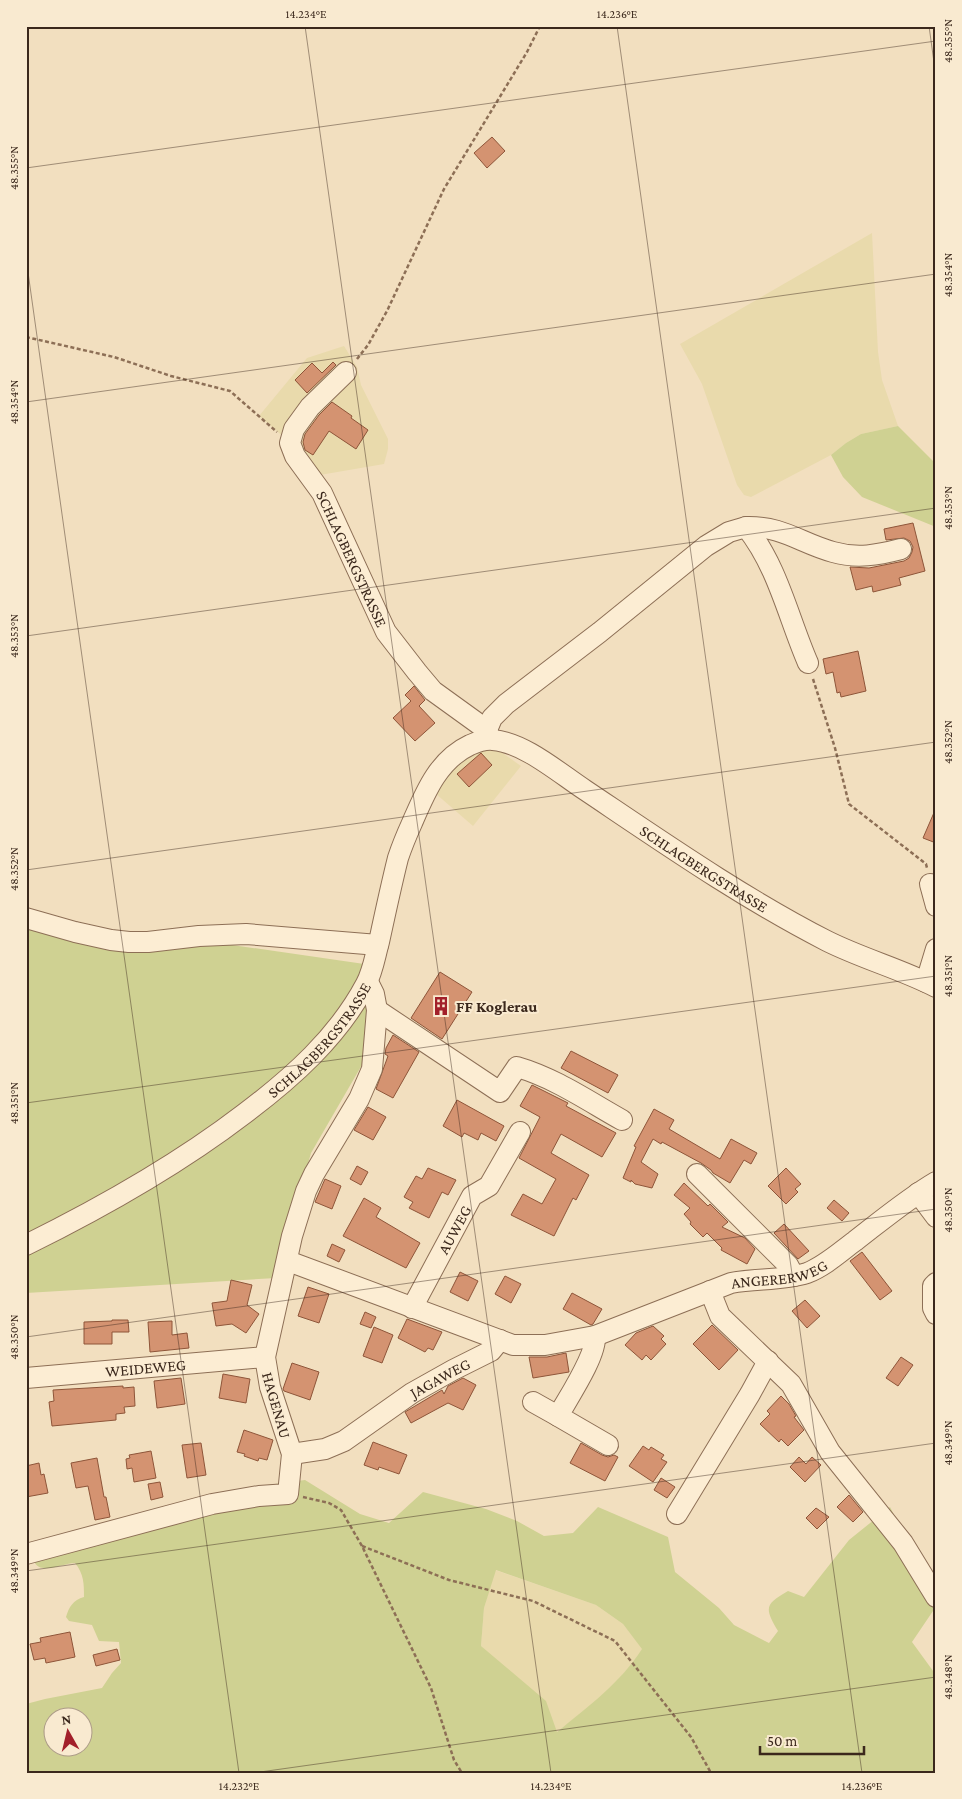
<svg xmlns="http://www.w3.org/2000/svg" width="962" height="1799" viewBox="0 0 962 1799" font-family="'Crimson Pro',serif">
<rect width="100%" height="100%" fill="#f2dfbf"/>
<!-- farmland -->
<g fill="#e9daac">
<path d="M872,233L878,352L882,380L898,426L861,434L846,443L831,455L751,497L744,495L737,485L702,384L680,344Z"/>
<path d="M344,346L357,367L361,385L388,439V449L384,464L314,476L285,438L259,416L307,358Z"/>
<path d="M487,742L521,766L473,826L435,793L443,778L470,752Z"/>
<path d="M495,1570L596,1605L623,1624L643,1649L631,1665L606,1693L557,1732L481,1646L484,1608Z"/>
</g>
<!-- green -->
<g fill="#cfd192" fill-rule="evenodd">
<path d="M898,426L936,464V527L862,497L843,477L831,455L846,443L861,434Z"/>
<path d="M26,917L110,937L191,939L378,966L370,1051L311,1153L276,1278L26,1293Z"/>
<path d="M305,1480L360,1514L389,1523L423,1492L486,1509L517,1521L544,1536L573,1533L598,1507L668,1537L675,1572L719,1608L734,1625L769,1643L778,1631C764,1608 765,1604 788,1591L804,1597L849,1540L890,1507L930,1586L935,1608L912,1642L936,1675V1773H26V1704L45,1699L102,1688L112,1673L121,1663L119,1642L99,1641L92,1625L69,1621L66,1617C69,1607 73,1600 84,1597C84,1584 84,1574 75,1563C63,1563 40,1576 34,1561L252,1487ZM496,1570L596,1605L623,1624L642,1649C620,1683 589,1706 557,1732L546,1701L481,1646L484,1608ZM52,1716H82V1746H52Z"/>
</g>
<!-- building -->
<g fill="#d49371" stroke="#8e5539">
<path d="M492,137L505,151L487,168L474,153Z"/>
<path d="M333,362L336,365L307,393L295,380L312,363L322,373Z"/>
<path d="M332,402L352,416L351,418L368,430L356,449L329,431L313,455L305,450L303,442L305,434L319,415Z"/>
<path d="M913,523L925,571L899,578L901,585L873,592L872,586L856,590L850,567L869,568L904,561L909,558L912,552L913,547L910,541L904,538L886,540L884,529Z"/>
<path d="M858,651L866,691L841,697L840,692L837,693L833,672L826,674L823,659Z"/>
<path d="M414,686L425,700L419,706L435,723L415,741L393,718L411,701L405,695Z"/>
<path d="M481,753L492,765L469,787L457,774Z"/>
<path d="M936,808V843L923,838Z"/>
<path d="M440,972L472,992L442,1039L411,1018Z"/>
<path d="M393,1035L419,1052L393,1098L376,1089L388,1056L385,1054L386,1048Z"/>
<path d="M571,1051L618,1075L608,1093L561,1068Z"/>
<path d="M532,1085L568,1103L566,1106L616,1133L602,1157L561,1134L551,1153L589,1175L576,1200L573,1198L554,1236L511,1215L523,1194L542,1204L556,1179L519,1158L540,1117L520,1106Z"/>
<path d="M457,1100L504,1126L496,1141L481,1133L478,1140L464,1133L462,1137L443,1126Z"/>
<path d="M368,1107L386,1117L373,1140L354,1130Z"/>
<path d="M654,1109L674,1120L669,1129L720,1159L731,1139L757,1153L751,1164L744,1160L730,1183L713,1173L711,1170L701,1163L662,1142L661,1144L653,1139L641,1162L658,1174L652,1188L635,1184L631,1180V1182L623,1178L636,1147L634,1146Z"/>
<path d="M357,1166L368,1172L361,1185L350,1179Z"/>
<path d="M428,1168L456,1180L448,1195L442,1192L429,1218L409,1208L413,1202L404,1197L416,1176L422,1179Z"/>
<path d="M786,1168L801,1184L795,1189L798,1192L786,1204L768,1186Z"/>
<path d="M325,1179L341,1186L332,1209L315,1202Z"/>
<path d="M684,1183L708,1206L710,1204L728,1222L722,1227L745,1238L755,1249L747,1264L721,1250L722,1248L707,1233L703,1237L690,1224L691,1222L684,1214L690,1208L674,1195Z"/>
<path d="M364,1198L381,1208L376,1217L420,1243L406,1268L343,1236Z"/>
<path d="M834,1200L849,1213L842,1221L827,1208Z"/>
<path d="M784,1224L809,1251L798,1259L774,1233Z"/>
<path d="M332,1244L345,1250L339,1262L327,1256Z"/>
<path d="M862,1252L892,1291L880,1300L850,1261Z"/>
<path d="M460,1272L478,1281L468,1301L450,1292Z"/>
<path d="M505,1276L521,1284L511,1303L495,1294Z"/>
<path d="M231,1280L252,1285L247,1305L259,1314L246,1333L232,1324L216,1326L212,1303L227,1301Z"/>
<path d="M308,1287L329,1294L319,1323L298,1316Z"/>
<path d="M572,1293L602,1309L593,1324L591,1325L563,1309Z"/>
<path d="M805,1300L820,1316L807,1328L792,1311Z"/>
<path d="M365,1312L376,1317L371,1328L360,1324Z"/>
<path d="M407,1319L442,1332L433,1350L428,1348L425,1352L398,1338Z"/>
<path d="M112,1320H128L129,1332H112V1344H84V1322L112,1321Z"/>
<path d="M172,1321V1335L187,1333L189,1348L150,1352L148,1322Z"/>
<path d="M712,1325L738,1350L719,1370L693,1344Z"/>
<path d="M653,1326L664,1336L661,1339L666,1344L651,1360L646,1355L642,1360L625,1345L636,1333Z"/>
<path d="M374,1327L393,1335L382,1363L363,1356Z"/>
<path d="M566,1353L569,1372L533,1378L529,1357H547Z"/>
<path d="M901,1357L913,1365L898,1386L886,1378Z"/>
<path d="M292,1363L319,1372L310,1400L284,1391L283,1389Z"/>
<path d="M223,1374L250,1379L246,1403L219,1398Z"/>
<path d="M181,1378L185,1404L157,1408L154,1381Z"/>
<path d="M463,1378L476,1385L463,1410L448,1403L411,1423L405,1412L442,1390L444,1394L448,1386Z"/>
<path d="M123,1386V1388L134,1387L135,1406L124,1407L125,1413L116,1414V1420L52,1426L49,1402L54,1401L53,1390Z"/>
<path d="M781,1396L789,1404L796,1416L794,1417L804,1430L788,1446L781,1439L779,1442L760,1424L770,1414L767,1411Z"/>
<path d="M244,1430L273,1440L267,1460L259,1458L258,1461L244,1456L245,1454L237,1452Z"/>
<path d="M373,1442L407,1455L399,1474L379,1467L378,1470L364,1465Z"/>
<path d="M201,1443L206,1475L187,1478L182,1445Z"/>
<path d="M581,1443L602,1455L608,1457L614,1455L618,1457L605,1481L570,1463Z"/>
<path d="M643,1446L649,1450L651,1447L664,1455L661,1459L667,1462L653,1482L629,1466Z"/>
<path d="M151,1451L156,1478L134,1482L132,1468L127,1469L126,1459L130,1458L129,1455Z"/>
<path d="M799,1457L806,1464L812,1457L821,1465L805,1482L790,1467Z"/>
<path d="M97,1458L104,1497H106L110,1517L95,1520L88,1486L76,1488L71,1463Z"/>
<path d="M39,1463L41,1475L44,1474L48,1493L26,1497V1466Z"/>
<path d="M661,1478L675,1487L667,1498L654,1490Z"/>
<path d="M160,1482L163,1497L151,1500L148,1484Z"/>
<path d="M849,1495L863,1512L853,1522L837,1507Z"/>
<path d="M816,1508L829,1517L817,1529L806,1518Z"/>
<path d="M70,1632L75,1657L46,1663L45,1658L34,1660L30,1644L41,1642L40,1638Z"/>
<path d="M117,1649L120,1660L96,1666L93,1655Z"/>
</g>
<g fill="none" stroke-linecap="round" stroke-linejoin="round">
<!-- minor casing -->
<g stroke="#8d6f56" stroke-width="22">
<g id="minor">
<path id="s1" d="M346,372L310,407L294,429L290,443L295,456L322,493L386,632L417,672L433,691L487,730L490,739"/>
<path d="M746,527C783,526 800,543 833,552C857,559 878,555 901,549"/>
<path d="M487,730L492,718L506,704L600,632L706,546L729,532L746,527C778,567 788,617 808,663"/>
<path d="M930,884L936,906"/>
<path d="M26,918L75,932L111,940L129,942H148L199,936L246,934L378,945"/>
<path d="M926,982L936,949"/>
<path d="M377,1010L500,1092L517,1067C555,1078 588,1101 622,1120"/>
<path d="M697,1174L788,1265L794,1276"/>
<path d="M918,1193L936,1217"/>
<path id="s2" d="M26,1245C103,1207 176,1166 244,1114C292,1078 338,1037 366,984C373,971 375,956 379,942C385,914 391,886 398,858C402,846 407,834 412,823C425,793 438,760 470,745C477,742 485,739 493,740C525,743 559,773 585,790C664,843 743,898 827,941C863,959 901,969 936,987"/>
<path id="s3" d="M288,1261L513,1345H545L595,1336L731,1283C756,1278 782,1281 807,1273C825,1266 840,1252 855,1241C881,1221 907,1199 936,1182"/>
<path d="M936,1283L933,1286V1308L936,1314"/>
<path d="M710,1291L720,1316L791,1384L830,1452L903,1543L936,1597"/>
<path id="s4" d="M412,1308L472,1196L489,1186L520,1132"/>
<path d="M595,1336C597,1355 568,1398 558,1416L608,1445"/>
<path id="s5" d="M26,1378L265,1357"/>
<path d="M533,1402L558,1416"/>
<path id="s6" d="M292,1454L325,1449L344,1441L412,1393L453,1370L491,1351L500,1340"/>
<path d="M677,1514L750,1394L768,1361"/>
<path d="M26,1554L212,1504L259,1496L288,1494L292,1454L270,1387L265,1357L292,1236L306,1191L314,1174L359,1099L372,1069L377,1010L374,994L368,982"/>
</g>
</g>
<!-- path -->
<g stroke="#8d6f56" stroke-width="2.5" stroke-dasharray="4 2.5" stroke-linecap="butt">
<path d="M26,337L114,357L171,376L230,391L277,432"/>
<path d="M357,359L368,345L387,311L444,189L527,52L540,26"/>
<path d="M813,679L835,748L849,804L926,864L927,868"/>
<path d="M303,1497L329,1503L341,1510L362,1546L431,1688L454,1760L462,1773"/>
<path d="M362,1546L449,1580L533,1601L615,1641L691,1737L711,1773"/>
</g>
<!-- minor -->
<use href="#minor" stroke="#fcedd3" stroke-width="20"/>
</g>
<!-- ticks -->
<path fill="none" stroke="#3b281c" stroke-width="1" stroke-opacity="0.45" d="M305,26L551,1773M617,26L862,1773M929,26L936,77M26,168L936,41M26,258L239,1773M26,402L936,274M26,636L936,508M26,870L936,742M26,1103L936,976M26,1337L936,1209M26,1571L936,1443M253,1773L936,1677"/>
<!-- icons -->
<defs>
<g id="building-bare" transform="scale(1.5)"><path d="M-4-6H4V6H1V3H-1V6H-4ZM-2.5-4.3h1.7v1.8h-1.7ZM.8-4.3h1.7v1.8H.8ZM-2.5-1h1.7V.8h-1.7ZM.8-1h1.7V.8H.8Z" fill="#a2202a" stroke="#f9ead0" stroke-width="2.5" paint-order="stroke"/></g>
</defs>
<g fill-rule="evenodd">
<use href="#building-bare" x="441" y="1006"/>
</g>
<g text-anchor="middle" stroke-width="4" stroke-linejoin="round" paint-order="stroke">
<!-- street labels -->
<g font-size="16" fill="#3b281c" stroke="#f9ead0">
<text dy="6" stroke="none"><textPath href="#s1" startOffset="224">SCHLAGBERGSTRASSE</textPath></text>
<text dy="6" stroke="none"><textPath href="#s2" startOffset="974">SCHLAGBERGSTRASSE</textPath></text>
<text dy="6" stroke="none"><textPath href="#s2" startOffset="361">SCHLAGBERGSTRASSE</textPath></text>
<text dy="6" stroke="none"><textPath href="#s4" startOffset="89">AUWEG</textPath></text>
<text dy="6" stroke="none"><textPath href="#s3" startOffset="518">ANGERERWEG</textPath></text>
<text dy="6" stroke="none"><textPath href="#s5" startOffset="120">WEIDEWEG</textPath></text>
<text dy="6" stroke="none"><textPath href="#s6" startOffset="169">JAGAWEG</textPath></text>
<text transform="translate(277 1405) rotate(74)" y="6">HAGENAU</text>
</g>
<!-- poi labels -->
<g font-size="16" font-weight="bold" fill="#3b281c" stroke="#f9ead0" text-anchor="start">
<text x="456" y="1012">FF Koglerau</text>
</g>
</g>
<!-- border -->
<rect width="962" height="1799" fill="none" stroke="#f9ead0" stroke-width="55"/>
<!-- north arrow -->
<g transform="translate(68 1732) rotate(352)"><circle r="24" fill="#f9ead0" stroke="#ad9c88"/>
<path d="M0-4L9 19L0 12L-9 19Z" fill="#a2202a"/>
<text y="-8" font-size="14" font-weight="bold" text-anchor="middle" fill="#3b281c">N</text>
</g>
<!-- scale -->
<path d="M760 1746v8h104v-8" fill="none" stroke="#3b281c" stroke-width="2.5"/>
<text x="767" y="1746" font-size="15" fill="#3b281c" stroke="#f9ead0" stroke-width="4" paint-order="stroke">50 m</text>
<rect x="28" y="28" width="906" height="1744" fill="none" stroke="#3b281c" stroke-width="2"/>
<g font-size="12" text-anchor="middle" fill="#3b281c">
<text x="306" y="18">14.234°E</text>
<text x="617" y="18">14.236°E</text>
<text transform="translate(948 41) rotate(-90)" y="4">48.355°N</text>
<text transform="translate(14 168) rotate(-90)" y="4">48.355°N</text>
<text transform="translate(948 275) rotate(-90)" y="4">48.354°N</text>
<text transform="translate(14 402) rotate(-90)" y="4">48.354°N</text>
<text transform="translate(948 508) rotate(-90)" y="4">48.353°N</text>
<text transform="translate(14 636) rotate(-90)" y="4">48.353°N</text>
<text transform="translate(948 742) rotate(-90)" y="4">48.352°N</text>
<text transform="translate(14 869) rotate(-90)" y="4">48.352°N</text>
<text transform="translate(948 976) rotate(-90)" y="4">48.351°N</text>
<text transform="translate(14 1103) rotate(-90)" y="4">48.351°N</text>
<text transform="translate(948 1210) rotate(-90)" y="4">48.350°N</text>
<text transform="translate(14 1337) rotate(-90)" y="4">48.350°N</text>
<text transform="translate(948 1443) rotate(-90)" y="4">48.349°N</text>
<text transform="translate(14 1571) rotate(-90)" y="4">48.349°N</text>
<text transform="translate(948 1677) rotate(-90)" y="4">48.348°N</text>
<text x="239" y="1790">14.232°E</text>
<text x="551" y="1790">14.234°E</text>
<text x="862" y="1790">14.236°E</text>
</g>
</svg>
